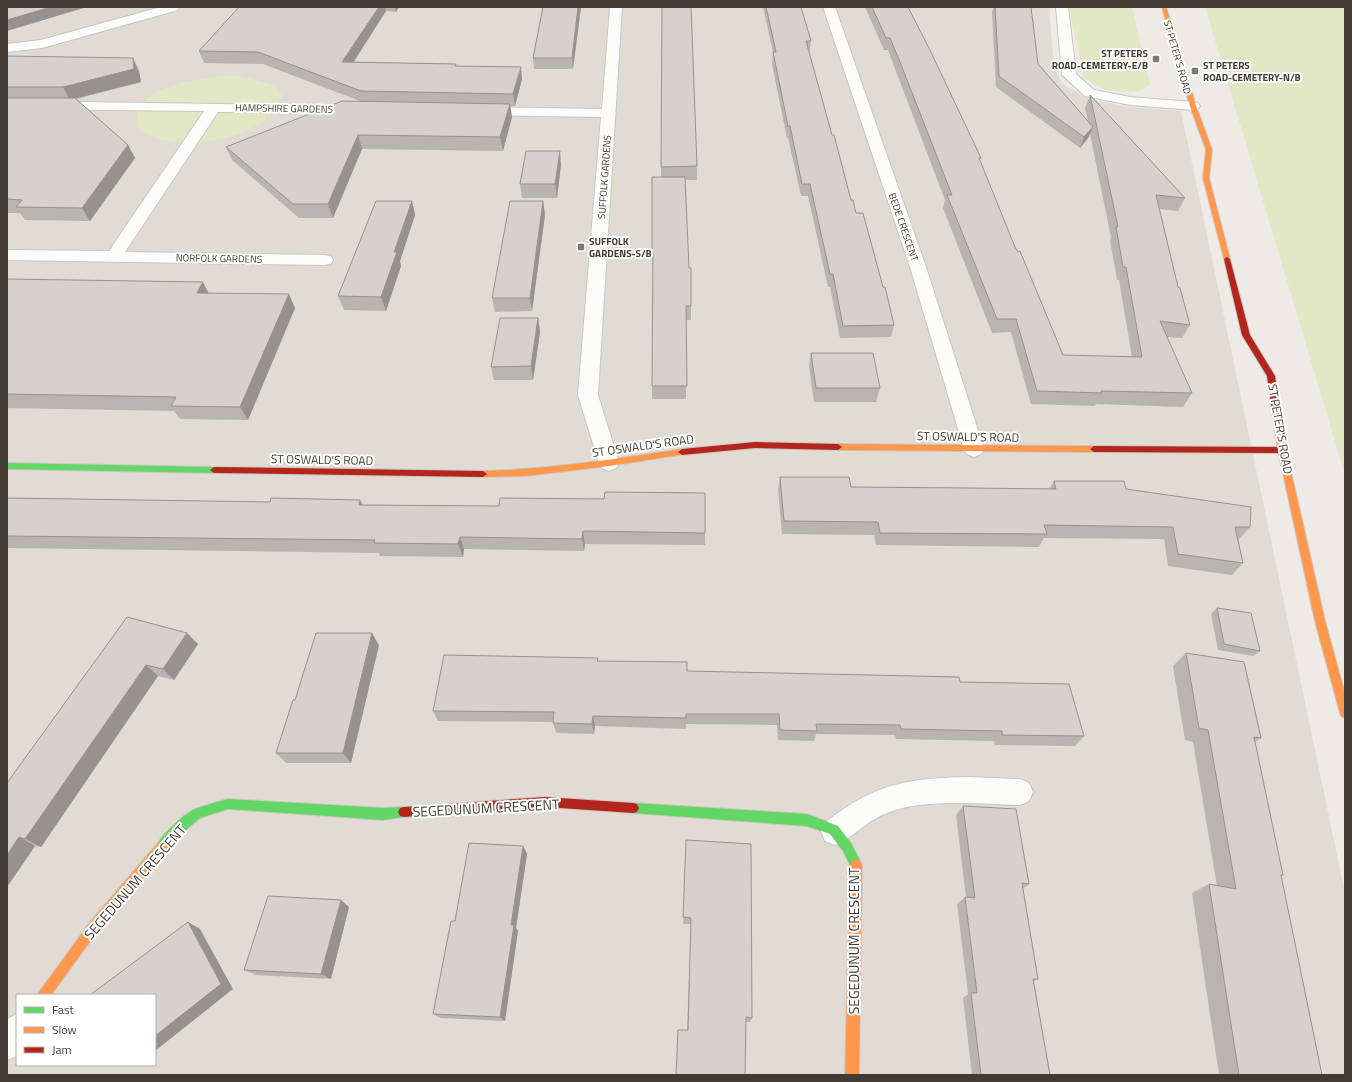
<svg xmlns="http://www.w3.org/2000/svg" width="1352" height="1082" viewBox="0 0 1352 1082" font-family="'Titillium Web',sans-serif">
<rect width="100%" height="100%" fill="#eeeae6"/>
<!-- residential -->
<path fill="#e2dbd3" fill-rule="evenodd" d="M7,7H1049L1054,67L1062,84L1089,99L1129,107L1181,111L1345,893V1075H7ZM17,995H155V1065H17Z"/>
<!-- green -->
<g fill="#e2e8c6">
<path d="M1069,7H1132L1150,84L1141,91L1123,92L1106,90L1084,78Z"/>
<path d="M1205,7H1345V475Z"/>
<path d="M234,75L274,85L282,96C277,104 271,116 264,121C233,143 171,152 139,130C139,127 137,121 137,118C142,82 207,78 234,75Z"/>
</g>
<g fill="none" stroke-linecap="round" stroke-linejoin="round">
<!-- lane casing -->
<g stroke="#cac6c2" stroke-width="2">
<g id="lane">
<path d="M161,7H180L178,10L42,48L7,52V44L41,40Z"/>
<path d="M968,777L1020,779L1029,783L1033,792L1029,801L1020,805C981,804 923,798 887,813C868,820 854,837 835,845L825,841L821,831C826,819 834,816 845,808C885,781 921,778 968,777Z"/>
</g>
</g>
<!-- street casing -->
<g stroke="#cac6c2" stroke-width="2">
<g id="street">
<path d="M610,7H622L598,395L619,463L616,468L609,471L602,468L599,463L578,395L601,117L482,115L477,114L475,111L477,108L482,107L602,109Z"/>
<path d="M823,7H835L926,267L984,449L981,454L974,457L967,454L964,449L910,267Z"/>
<path d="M1056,7H1068L1076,74L1094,90L1130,97L1193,102L1198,103L1200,106L1198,109L1193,110L1130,105L1085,96L1062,75Z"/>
<path d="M7,101L359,106L361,109L359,112L354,113L218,112L125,252L325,255L331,256L333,260L331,264L325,265L7,260V250L109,251L204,111L7,109Z"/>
<path d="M17,1014V1056L7,1060V1019Z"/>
</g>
</g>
<!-- fast casing -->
<g stroke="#cfc7be" stroke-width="2">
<g id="fast">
<path d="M7,463L214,467L218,470L214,473L7,469Z"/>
<path d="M228,799L383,808L404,807L408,808L410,812L408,816L383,820L228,809L200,818L181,834L166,851L162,853L158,851L156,847C161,835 183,815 195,809C205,805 217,802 228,799Z"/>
<path d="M633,803L807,814L838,826L851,843L862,865L860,869L856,871L852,869L843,851L830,834L807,826L633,813L629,812L627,808L629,804Z"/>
</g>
</g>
<!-- slow casing -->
<g stroke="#cfc7be" stroke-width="2">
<g id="slow">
<path d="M1162,7H1166L1196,106L1212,150L1209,178L1230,259L1229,260L1227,261L1224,259L1203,178L1206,150L1190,106Z"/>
<path d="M1278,423L1282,426L1286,450L1325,621L1345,694V718L1341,716L1340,713L1315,621L1278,450L1274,426Z"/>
<path d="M838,444L1094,446L1098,449L1094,452L838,450L834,447Z"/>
<path d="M682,449L686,452L685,454L609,466L526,476L483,477L479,474L483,471C550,469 616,459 682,449Z"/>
<path d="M162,841L166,843L168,847L166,851L99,929L51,995H37L91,921L158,843Z"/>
<path d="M856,859L860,861L862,865L859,1075H845L850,865L852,861Z"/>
</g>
</g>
<!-- jam casing -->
<g stroke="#cfc7be" stroke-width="2">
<g id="jam">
<path d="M1227,257L1230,259L1250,335L1275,376L1282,426L1281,428H1275L1274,426L1267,376L1242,335L1224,259Z"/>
<path d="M755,442L838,444L842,447L838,450L755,448L682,455L678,452L682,449Z"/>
<path d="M1094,446L1282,447L1286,450L1282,453L1094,452L1090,449Z"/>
<path d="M214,467L483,471L487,474L483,477L214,473L210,470Z"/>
<path d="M545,797L633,803L637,804L639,808L637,812L633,813L545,807L404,817L400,816L398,812L400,808L404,807Z"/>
</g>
</g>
<!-- lane -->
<use href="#lane" fill="#fcfcfb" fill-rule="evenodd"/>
<!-- street -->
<use href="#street" fill="#fcfcfb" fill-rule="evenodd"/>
<!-- fast -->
<use href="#fast" fill="#63d668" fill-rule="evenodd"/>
<!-- slow -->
<use href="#slow" fill="#ff974d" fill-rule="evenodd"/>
<!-- jam -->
<use href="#jam" fill="#b3261e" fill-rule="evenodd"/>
</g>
<!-- wall -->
<g fill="#b8b4b0">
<path d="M239,7H399L396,12L386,11L353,62L456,64V66L522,79L515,106H510L512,117L503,151L362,149L333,218H299L232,160L226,147L360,101L263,64L204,63L199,51Z"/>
<path d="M543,7H581L573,69H534L533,58Z"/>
<path d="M763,7H801L811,41L809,53L832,135L851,200L856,213L883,287L894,325L891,337L840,338L830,287H828L808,196H801L788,138H787L772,64L773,52Z"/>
<path d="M865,7H908L981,158L980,161L1015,247L1063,355L1132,357L1119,280H1117L1110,240L1111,237L1090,134L1088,138L1080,148L996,87L992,12L994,7H1031L1038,64L1088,121L1085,108L1090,95L1185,198L1178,211L1159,209L1178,287L1190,325L1182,338L1167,337L1192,393L1183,407L1096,404L1095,406L1031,404L1011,332L992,333L943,208L945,200L897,74L888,50H884Z"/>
<path d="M7,56L139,71L141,82L76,99L128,145L135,158L90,221L25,220L20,213H7Z"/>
<path d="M561,165L557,198H522L520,184Z"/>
<path d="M697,166V180H685L689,268L691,306V320H686V399H652V386L653,267L652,253L661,177V167Z"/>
<path d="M412,201L415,215L400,261L401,266L386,311L344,310L338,296Z"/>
<path d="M543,201L545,215L532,311L495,312L492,298Z"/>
<path d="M7,279L208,293L295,308L248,420L180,419L174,411L7,408Z"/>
<path d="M538,318L540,332L533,380H494L491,367Z"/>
<path d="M811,353L880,388L876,402H814L809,366Z"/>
<path d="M780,477L851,487L968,488L1049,489L1054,481L1126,489L1250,527L1238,540L1243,563L1232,575L1168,566L1164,539L1044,538L1039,547L876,545L874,535L782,534L778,490Z"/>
<path d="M7,498L363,505L705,533V545L585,544L584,551L464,549L463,557L380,556L379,553L7,548Z"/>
<path d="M1217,608L1260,651L1253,656L1218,650L1211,614Z"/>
<path d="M127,617L198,644L174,680L158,676L41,847L35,846L7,887L22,763Z"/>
<path d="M379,645L351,763H286L276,753L295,700Z"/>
<path d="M1186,653L1261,738L1255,742L1283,875L1281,876L1322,1075H1219L1192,893L1209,884L1217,886L1193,742L1185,740L1173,666Z"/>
<path d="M598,661L687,671L960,682L1084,736L1075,746L995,745L994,741L896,739L895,735L816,734L814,741L778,740L777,725L686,724V729L595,726L594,734L556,733L553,722L438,721L433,711Z"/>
<path d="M963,806L1029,884L1023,889L1038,979L1034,981L1050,1075H972L963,998L968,994L957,904L965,897H966L956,815Z"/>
<path d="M686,840L752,1018L750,1022H746L687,1030L691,924H683Z"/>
<path d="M523,846L527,854L516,928L518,931L505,1021L440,1018L433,1014L455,921Z"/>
<path d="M349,907L331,979L256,975L244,970Z"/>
</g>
<!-- shaded-wall -->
<g fill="#969290">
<path d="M51,7H87L7,31V20Z"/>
<path d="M379,7H385L386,11L346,74L342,62Z"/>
<path d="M395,7H399L396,12Z"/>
<path d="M578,7H581L573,69L572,58Z"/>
<path d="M133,58L139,71L141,82L70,100L63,87Z"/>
<path d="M521,67L522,79L515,106L513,94Z"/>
<path d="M510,104L512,117L503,151L500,137Z"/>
<path d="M1093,127L1088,138L1080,148L1084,137Z"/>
<path d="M358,135L362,149L333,218L328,204Z"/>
<path d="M128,145L135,158L90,221L82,208Z"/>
<path d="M560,151L561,165L557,198L555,184Z"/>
<path d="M412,201L415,215L400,261L401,266L386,311L381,297L394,252Z"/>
<path d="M543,201L545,215L532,311L530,298Z"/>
<path d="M203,282L210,296L197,293Z"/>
<path d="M289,294L295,308L248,420L240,407Z"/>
<path d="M538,318L540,332L533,380L531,366Z"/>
<path d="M360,500L366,512L359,505Z"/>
<path d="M583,531L585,544L584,551L582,539Z"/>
<path d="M460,537L464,549L463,557L458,544Z"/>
<path d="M187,633L198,644L174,680L163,669Z"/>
<path d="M372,633L379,645L351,763L343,753Z"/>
<path d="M146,665L158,676L41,847L25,839Z"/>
<path d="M593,716L595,726L594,734L592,724Z"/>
<path d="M19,837L35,846L7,887V855Z"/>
<path d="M523,846L527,854L516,928L518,931L505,1021L500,1017L511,925Z"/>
<path d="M341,900L349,907L331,979L321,974Z"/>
<path d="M188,922L200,929L233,989L155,1051V1036Z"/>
<path d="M129,1065H137L136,1066Z"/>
</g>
<!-- building -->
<g fill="#d6d1cd" stroke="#969290">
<path d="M7,7H51L7,20Z"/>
<path d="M239,7H379L342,62L456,64L455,66L521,67L513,94L361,91L258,52L199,51Z"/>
<path d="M543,7H578L572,58H533Z"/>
<path d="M662,7H691L697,166L661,167Z"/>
<path d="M766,7H801L811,41H806L832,135H834L851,200H853L856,213H863L883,287H885L894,325L843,326L833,274H830L810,184H802L790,126H788L773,52H776Z"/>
<path d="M872,7H908L929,48L981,158H979L1015,247L1018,252L1020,251L1063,355L1142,357L1126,267H1123L1116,227H1118L1090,95L1185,198L1156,195L1178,287L1180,288L1190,325L1160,321L1192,393L1101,391L1102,393L1037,391L1016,319H997L947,195H952L900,62L890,38H886Z"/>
<path d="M995,7H1031L1038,64L1093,127L1084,137L999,76Z"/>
<path d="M7,56L133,58L134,69L63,87H7Z"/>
<path d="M7,98H75L128,145L82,208L16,207L22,200L7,199Z"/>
<path d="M342,101L510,104L500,137L358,135L328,204H293L226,147Z"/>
<path d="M526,151H560L555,184H520Z"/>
<path d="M652,177H685L689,268H691V306H686L687,386H652L653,253H652Z"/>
<path d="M376,201H412L394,252H397L381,297L338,296Z"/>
<path d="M510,201H543L530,298H492Z"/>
<path d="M7,279L203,282L197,293L289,294L240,407L171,406L176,397L7,394Z"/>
<path d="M500,318H538L531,366L491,367Z"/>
<path d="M811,353H873L880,388H816Z"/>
<path d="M780,477H849L851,487L968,488L1056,489L1054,481H1124L1126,489L1251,507L1250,527H1235L1243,563L1178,554L1173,527L1044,525L1047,534L880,533L878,522L784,521Z"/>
<path d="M605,492L705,493V533L583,531L582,539L460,537L458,544L374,543L375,540L7,536V498L270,502L271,498L360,500L359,505L499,506L500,498L604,499Z"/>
<path d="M1217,608L1251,613L1260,651L1224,644Z"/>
<path d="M127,617L187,633L163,669L146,665L25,839L19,837L7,855V783Z"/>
<path d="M316,633H372L343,753H276L293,700H295Z"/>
<path d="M1186,653L1244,662L1261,738L1254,737L1283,875H1281L1322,1075H1239L1209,884L1236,889L1208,730L1199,728Z"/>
<path d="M444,655L598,658L597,661L687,662V671L959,677L960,682L1069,684L1084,736L1002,735V731L901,729L900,725L816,724L817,731L780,730L779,714H686V718L593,716L592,724L553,723L554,712L433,711Z"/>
<path d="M963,806L1016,809L1029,884L1022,883L1038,979H1033L1050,1075H981L971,993H977L965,897L975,898Z"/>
<path d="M686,840L751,844L752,1018L746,1017L745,1075H676L678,1030H688L691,918L683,917Z"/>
<path d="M469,843L523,846L511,925H514L500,1017L433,1014L451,921H455Z"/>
<path d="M268,896L341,900L321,974L244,970Z"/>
<path d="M188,922L221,984L155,1036V995H90Z"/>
</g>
<!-- markers -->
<g fill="#7f7872" stroke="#fff" stroke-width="1.5">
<rect x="1152" y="55" width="8" height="8" rx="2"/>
<rect x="1191" y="67" width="8" height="8" rx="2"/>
<rect x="577" y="243" width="8" height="8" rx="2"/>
</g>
<g text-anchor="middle" stroke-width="4" stroke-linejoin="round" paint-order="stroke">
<!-- far-poi labels -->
<g font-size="10" font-weight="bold" fill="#433a34" stroke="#fff" text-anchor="start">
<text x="1148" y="57" text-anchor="end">ST PETERS<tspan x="1148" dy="12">ROAD-CEMETERY-E/B</tspan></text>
<text x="1203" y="69">ST PETERS<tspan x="1203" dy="12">ROAD-CEMETERY-N/B</tspan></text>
<text x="589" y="245">SUFFOLK<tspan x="589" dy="12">GARDENS-S/B</tspan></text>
</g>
<!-- far-street labels -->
<g font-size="10" fill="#433a34" stroke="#fff">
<text transform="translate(1178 57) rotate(74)" y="4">ST PETER'S ROAD</text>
<text transform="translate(284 108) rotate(1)" y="4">HAMPSHIRE GARDENS</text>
<text transform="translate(604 177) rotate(-86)" y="4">SUFFOLK GARDENS</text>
<text transform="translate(904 227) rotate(71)" y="4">BEDE CRESCENT</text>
<text transform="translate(219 258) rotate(1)" y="4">NORFOLK GARDENS</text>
</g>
<!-- street labels -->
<g font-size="12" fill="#433a34" stroke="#fff">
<text transform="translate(1280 429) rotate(80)" y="4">ST PETER'S ROAD</text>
<text transform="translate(968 437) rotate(1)" y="4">ST OSWALD'S ROAD</text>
<text transform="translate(643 446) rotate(-8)" y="4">ST OSWALD'S ROAD</text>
<text transform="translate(322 460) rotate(1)" y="4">ST OSWALD'S ROAD</text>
</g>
<!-- near-street labels -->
<g font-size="14" fill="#433a34" stroke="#fff">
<text transform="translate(486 808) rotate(-3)" y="5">SEGEDUNUM CRESCENT</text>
<text transform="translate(135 882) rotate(-49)" y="5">SEGEDUNUM CRESCENT</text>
<text transform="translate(854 941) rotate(-90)" y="5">SEGEDUNUM CRESCENT</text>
</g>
</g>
<!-- border -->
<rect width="1352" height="1082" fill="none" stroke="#433a34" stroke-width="16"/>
<!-- legend -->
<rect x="16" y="994" width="140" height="72" fill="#ffffff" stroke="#b4b0ae"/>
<rect x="24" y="1007" width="20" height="6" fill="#63d668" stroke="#b4b0ae"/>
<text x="52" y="1014" font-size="12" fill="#433a34">Fast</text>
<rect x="24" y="1027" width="20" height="6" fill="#ff974d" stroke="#b4b0ae"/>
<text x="52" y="1034" font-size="12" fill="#433a34">Slow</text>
<rect x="24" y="1047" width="20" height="6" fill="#b3261e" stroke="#b4b0ae"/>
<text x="52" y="1054" font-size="12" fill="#433a34">Jam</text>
</svg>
